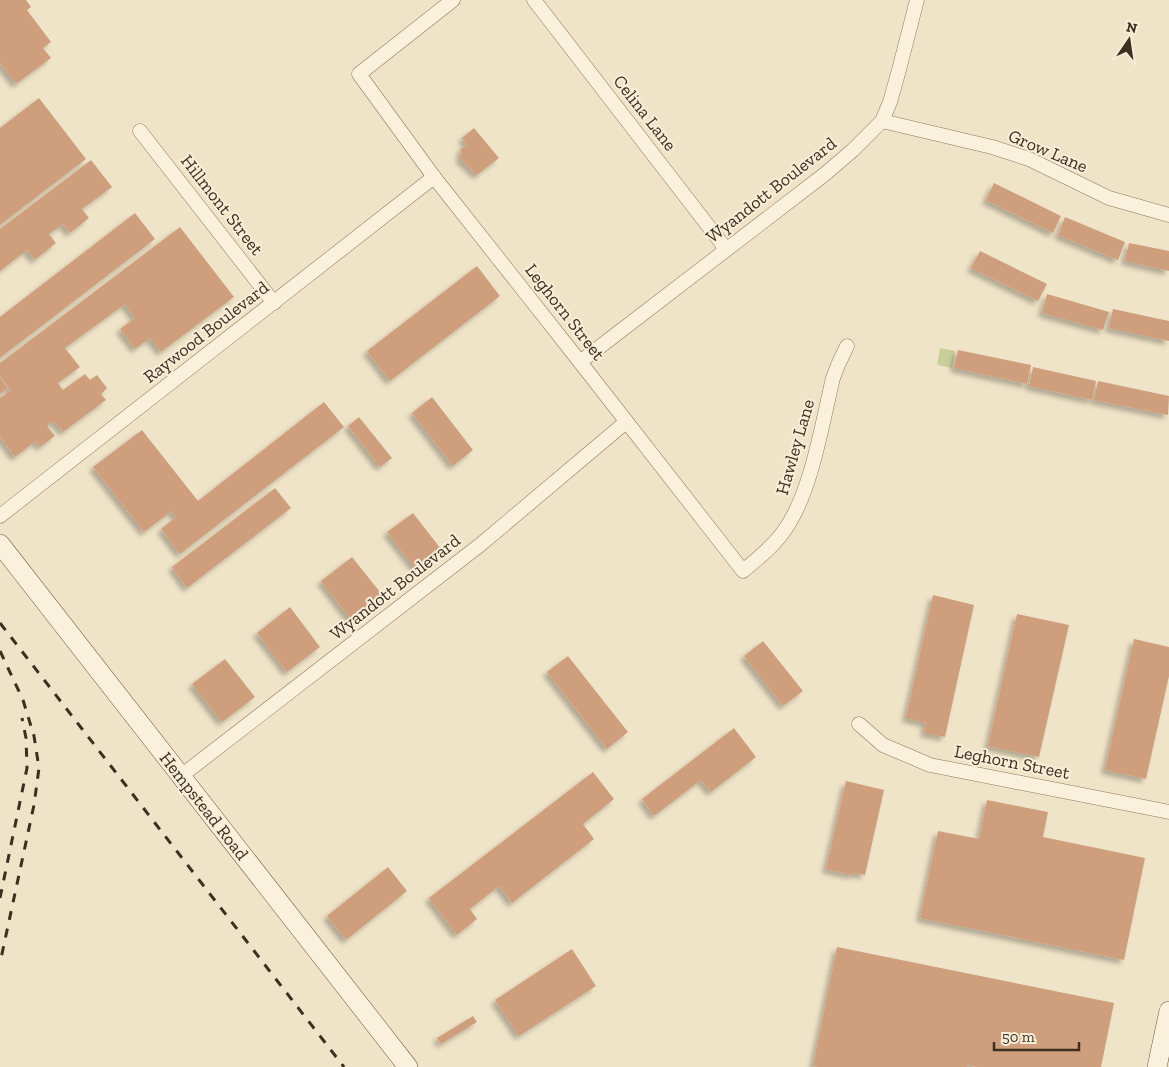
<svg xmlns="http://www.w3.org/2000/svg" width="1169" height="1067" viewBox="0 0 1169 1067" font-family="'Zilla Slab',serif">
<defs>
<filter id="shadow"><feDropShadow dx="-4" dy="4" stdDeviation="2.5" flood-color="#0004"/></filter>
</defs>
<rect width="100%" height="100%" fill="#f0e4c8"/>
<!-- green -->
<path fill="#c9cf9b" d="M940,348L955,351L952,368L937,365Z"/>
<!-- building -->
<g fill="#cf9f7d" filter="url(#shadow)">
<path d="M0,0H26L31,7L27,10L51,42L43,48L51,58L16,84L0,63Z"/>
<path d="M39,98L86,159L0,225V128Z"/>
<path d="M474,128L499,158L477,175L459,158L462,154L460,150L467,145L462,138Z"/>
<path d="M91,160L112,187L82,209L89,218L70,233L63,224L49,234L56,243L35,260L27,250L0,271V229Z"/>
<path d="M994,183L1061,216L1053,233L986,200Z"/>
<path d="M135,213L155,239L0,358V317Z"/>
<path d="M1065,217L1125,242L1118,260L1058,235Z"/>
<path d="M180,227L234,297L161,352L150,338L135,349L120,329L135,318L125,304L65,348L80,367L58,383L63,390L85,374L90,380L97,375L107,388L101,394L106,400L63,432L54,421L47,426L55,436L40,447L36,441L15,457L0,437V398L11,390L0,376V363Z"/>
<path d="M1129,243L1169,251V271L1125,261Z"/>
<path d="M980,251L1047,284L1038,301L971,268Z"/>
<path d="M477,266L500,296L390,381L367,351Z"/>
<path d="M1047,294L1109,312L1103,330L1042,313Z"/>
<path d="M1113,309L1169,321V341L1109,328Z"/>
<path d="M958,350L1031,365L1027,384L954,368Z"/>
<path d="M1033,367L1096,381L1092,400L1029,386Z"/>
<path d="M0,378L8,388L0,394Z"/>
<path d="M1098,381L1169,396L1168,415L1094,400Z"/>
<path d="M432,397L473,450L453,466L412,413Z"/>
<path d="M324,402L344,427L180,554L161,529L176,517L172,511L144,532L93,467L142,430L198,501Z"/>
<path d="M359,417L392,458L380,467L348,426Z"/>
<path d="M275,488L291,508L187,588L172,567Z"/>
<path d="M413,513L441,549L416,569L387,532Z"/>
<path d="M352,557L384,597L352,621L321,581Z"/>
<path d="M933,595L974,605L945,737L924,733L926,723L906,718Z"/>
<path d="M290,607L320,647L287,672L257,633Z"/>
<path d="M1017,614L1069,625L1039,757L988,746Z"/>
<path d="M1134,639L1169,647V676L1146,779L1105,770Z"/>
<path d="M763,641L803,691L783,706L744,656Z"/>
<path d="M568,656L628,732L607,749L547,672Z"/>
<path d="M225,659L255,697L222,722L192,684Z"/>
<path d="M734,728L756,757L711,792L701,780L654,816L642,799Z"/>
<path d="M593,772L614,799L583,824L594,839L512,903L499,886L470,909L477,919L457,935L429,898Z"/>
<path d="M846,781L884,790L865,875L853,873L852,875L826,869Z"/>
<path d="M987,800L1048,812L1043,837L1145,858L1124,960L920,918L938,831L979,839Z"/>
<path d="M388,867L407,891L346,940L327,916Z"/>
<path d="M837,947L1114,1003L1101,1067H977L968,1065L967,1067H819L813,1066Z"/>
<path d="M572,949L596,986L519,1036L495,1000Z"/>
<path d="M473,1016L477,1022L441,1044L437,1038Z"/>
</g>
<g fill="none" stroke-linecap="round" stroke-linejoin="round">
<!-- street casing -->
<g stroke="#8d765c" stroke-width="15">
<g id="street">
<path d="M453,0L359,74L434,177L580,362L743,571C757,559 773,547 784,531C811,494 822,424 833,378L838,365L847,346"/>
<path d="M534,0L726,249"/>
<path d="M882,121L992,147L1029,159L1109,198L1169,215"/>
<path d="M140,131L274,303"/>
<path d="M580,362L825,174L853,150L882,121L890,102L899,70L917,0"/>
<path d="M0,516L434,177"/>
<path d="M859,724L883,745L930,765L1169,812"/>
<path d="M181,776L480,545L626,422"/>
</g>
</g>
<!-- secondary casing -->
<g stroke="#6f573f" stroke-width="20">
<g id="secondary">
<path d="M0,544L408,1067"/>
<path d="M1157,1067L1169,1011"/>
</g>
</g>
<!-- street -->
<use href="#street" stroke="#faf1dc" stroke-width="14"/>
<!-- secondary -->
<use href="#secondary" stroke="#faf1dc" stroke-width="19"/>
<!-- rail -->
<g stroke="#3d2e20" stroke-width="3" stroke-dasharray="9 9" stroke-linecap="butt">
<path d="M0,623L344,1067"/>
<path d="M0,651L23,700L34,736L39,768L34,805L0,963"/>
<path d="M0,898L27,768L26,738L22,718"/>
</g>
</g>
<g text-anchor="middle" stroke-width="4" stroke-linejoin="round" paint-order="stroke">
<!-- street labels -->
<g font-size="18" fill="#3d2e20" stroke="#f7eed8">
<text transform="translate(645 113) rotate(52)" y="6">Celina Lane</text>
<text transform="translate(1048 151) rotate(23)" y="6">Grow Lane</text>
<text transform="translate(771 190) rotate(-38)" y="6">Wyandott Boulevard</text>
<text transform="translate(222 205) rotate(52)" y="6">Hillmont Street</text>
<text transform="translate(565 312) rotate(52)" y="6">Leghorn Street</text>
<text transform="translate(206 332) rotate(-38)" y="6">Raywood Boulevard</text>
<text transform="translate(795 447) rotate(-74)" y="6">Hawley Lane</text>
<text transform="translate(395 587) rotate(-38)" y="6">Wyandott Boulevard</text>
<text transform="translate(1012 762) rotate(11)" y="6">Leghorn Street</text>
<text transform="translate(204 806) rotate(52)" y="6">Hempstead Road</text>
</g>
</g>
<!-- north arrow -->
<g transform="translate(1129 40) rotate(13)" stroke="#f7eed8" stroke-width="4" paint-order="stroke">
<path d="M0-4L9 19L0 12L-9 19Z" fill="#3d2e20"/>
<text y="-8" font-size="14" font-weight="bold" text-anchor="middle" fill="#3d2e20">N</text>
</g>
<!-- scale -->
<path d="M994 1042v8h85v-8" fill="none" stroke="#3d2e20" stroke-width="2.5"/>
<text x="1002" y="1042" font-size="15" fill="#3d2e20" stroke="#f7eed8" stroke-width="4" paint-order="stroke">50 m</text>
</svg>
